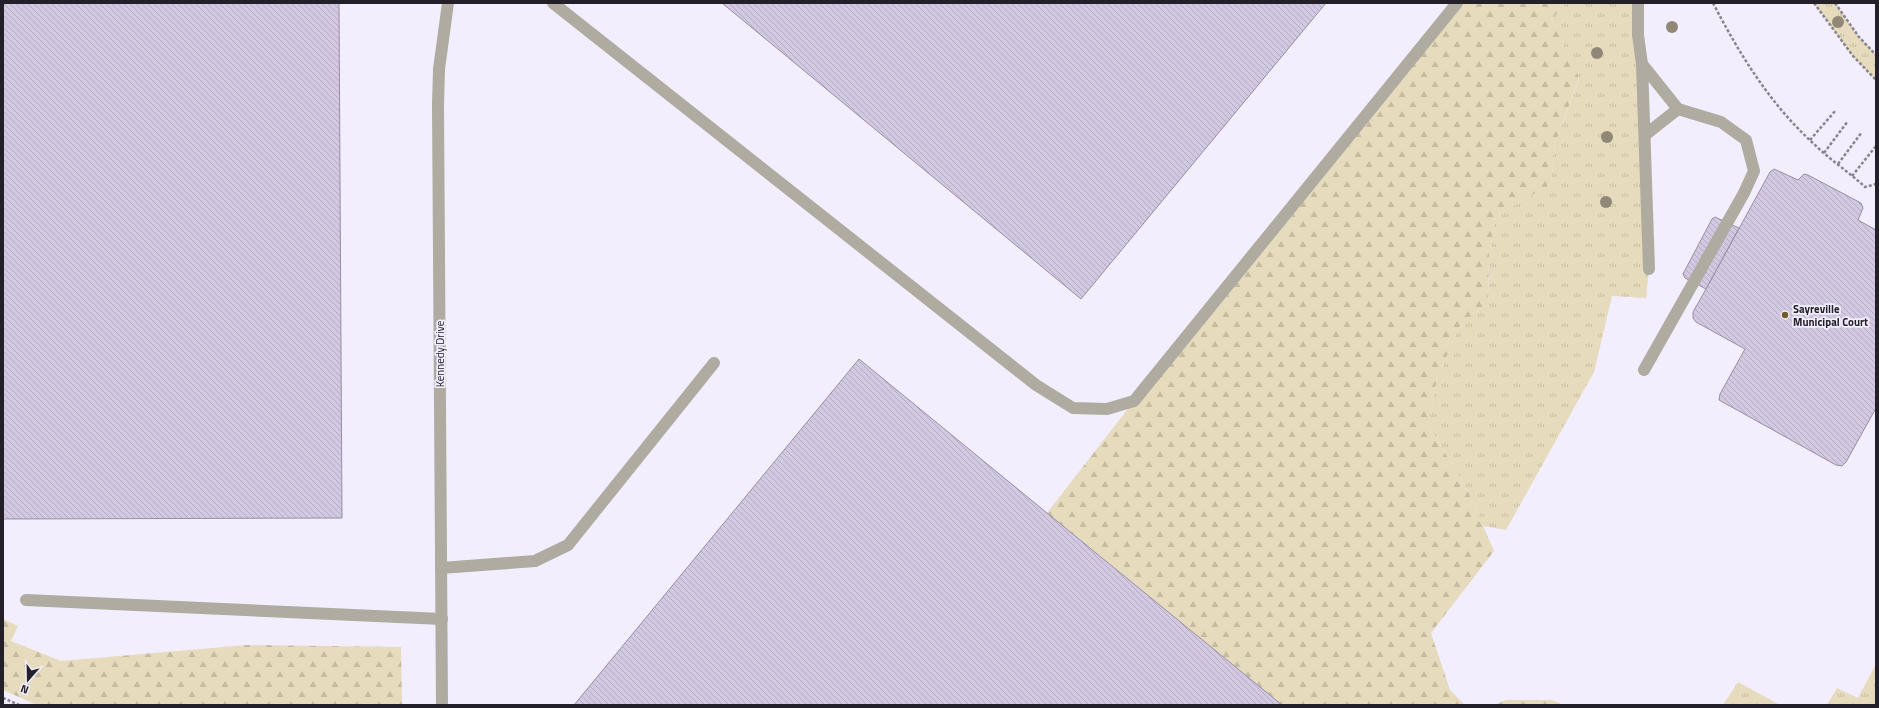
<svg xmlns="http://www.w3.org/2000/svg" width="1879" height="708" viewBox="0 0 1879 708" font-family="'Titillium Web',sans-serif">
<defs>
<pattern id="grass-tufts" width="24" height="20" patternUnits="userSpaceOnUse"><rect width="24" height="20" fill="#e6dbbc"/><path d="M3 7l-1-3M5 7V3M7 7l1-3M15 17l-1-3M17 17v-4M19 17l1-3" fill="none" stroke="#c5bca2"/></pattern>
<pattern id="forest-firs" width="22" height="20" patternUnits="userSpaceOnUse"><rect width="22" height="20" fill="#e6dbbc"/><path d="M5 1l3.5 6h-7zM16 11l3.5 6h-7z" fill="#c5bca2"/></pattern>
<pattern id="building-back-hatch" width="6" height="6" patternUnits="userSpaceOnUse"><rect width="6" height="6" fill="#d2c8e1"/><path d="M-1 5l2 2M0 0l6 6M5-1l2 2" fill="none" stroke="#b4acc1"/></pattern>
</defs>
<rect width="100%" height="100%" fill="#f3eefd"/>
<!-- grass -->
<g fill="url(#grass-tufts)">
<path d="M1567,3H1639L1649,269L1646,298L1612,296L1594,372L1506,530L1483,526L1467,489L1428,425L1437,379L1461,323L1488,304L1489,255L1496,216L1551,184L1555,144L1579,79L1562,39L1551,19Z"/>
<path d="M1814,3H1835L1859,37L1876,55V80L1853,56Z"/>
<path d="M1876,664V705H1827L1837,688L1858,698Z"/>
<path d="M1738,682L1780,705H1723Z"/>
</g>
<!-- forest -->
<g fill="url(#forest-firs)">
<path d="M1457,3H1567L1551,19L1562,39L1579,78L1555,144L1551,184L1496,216L1489,255L1488,304L1461,323L1437,379L1428,425L1467,489L1494,551L1431,633L1450,690L1465,705H1282L1047,513L1134,401Z"/>
<path d="M3,619L18,626L11,641L61,661L247,645L401,647L402,705H37L3,690Z"/>
<path d="M1506,700H1552L1564,705H1494Z"/>
</g>
<!-- building -->
<g fill="url(#building-back-hatch)" stroke="#978ea5">
<path d="M3,3H339L342,518L3,519Z"/>
<path d="M722,3H1326L1081,299Z"/>
<path d="M1774,169L1798,180L1804,174L1808,175L1861,203L1863,208L1858,220L1876,230V408L1846,462L1842,466L1836,465L1719,400L1720,394L1745,349L1696,322L1693,318V312L1706,289L1770,172Z"/>
<path d="M1715,217L1739,228L1706,289L1685,278L1683,274L1712,219Z"/>
<path d="M859,359L1047,513L1282,705H574Z"/>
</g>
<g fill="none" stroke-linecap="round" stroke-linejoin="round">
<!-- path -->
<g stroke="#88848f" stroke-width="2.5" stroke-dasharray="3 2" stroke-linecap="butt">
<path d="M1713,3C1740,55 1770,104 1814,144C1830,160 1849,172 1865,187L1876,184"/>
<path d="M1814,3L1853,56L1876,80"/>
<path d="M1835,3L1859,37L1876,55"/>
<path d="M1810,140L1836,110"/>
<path d="M1824,153L1848,121"/>
<path d="M1838,164L1862,132"/>
<path d="M1852,176L1876,146"/>
<path d="M3,698L19,705"/>
</g>
<!-- service -->
<g stroke="#afaba1" stroke-width="12">
<path d="M553,3L1036,385L1073,408L1107,409L1134,401L1457,3"/>
<path d="M1638,3V35L1642,64L1649,269"/>
<path d="M1642,64L1678,109L1721,122L1746,140L1754,171L1744,193L1644,370"/>
<path d="M1645,135L1678,109"/>
<path d="M441,568L535,561L568,545L714,363"/>
<path d="M26,600L442,619"/>
</g>
<!-- tertiary -->
<path stroke="#afaba1" stroke-width="12" d="M442,705L438,105L439,69L448,3"/>
</g>
<!-- trees -->
<g fill="#908776">
<circle cx="1838" cy="22" r="6"/>
<circle cx="1672" cy="27" r="6"/>
<circle cx="1597" cy="53" r="6"/>
<circle cx="1607" cy="137" r="6"/>
<circle cx="1606" cy="202" r="6"/>
</g>
<!-- markers -->
<circle fill="#6f5e2c" stroke="#f3eefd" stroke-width="1.5" cx="1785" cy="315" r="4"/>
<g text-anchor="middle" stroke-width="3.5" stroke-linejoin="round" paint-order="stroke">
<!-- poi labels -->
<g font-size="11" font-weight="bold" fill="#232029" stroke="#f3eefd" text-anchor="start">
<text x="1793" y="313">Sayreville<tspan x="1793" dy="13">Municipal Court</tspan></text>
</g>
<!-- street labels -->
<g font-size="11" fill="#232029" stroke="#f3eefd">
<text transform="translate(440 354) rotate(-90)" y="4">Kennedy Drive</text>
</g>
</g>
<!-- border -->
<rect width="1879" height="708" fill="none" stroke="#232029" stroke-width="8"/>
<!-- north arrow -->
<g transform="translate(28 680) rotate(200)" stroke="#f3eefd" stroke-width="3" paint-order="stroke">
<path d="M0-3L7 15L0 10L-7 15Z" fill="#232029"/>
<text y="-6" font-size="11" font-weight="bold" text-anchor="middle" fill="#232029">N</text>
</g>
</svg>
